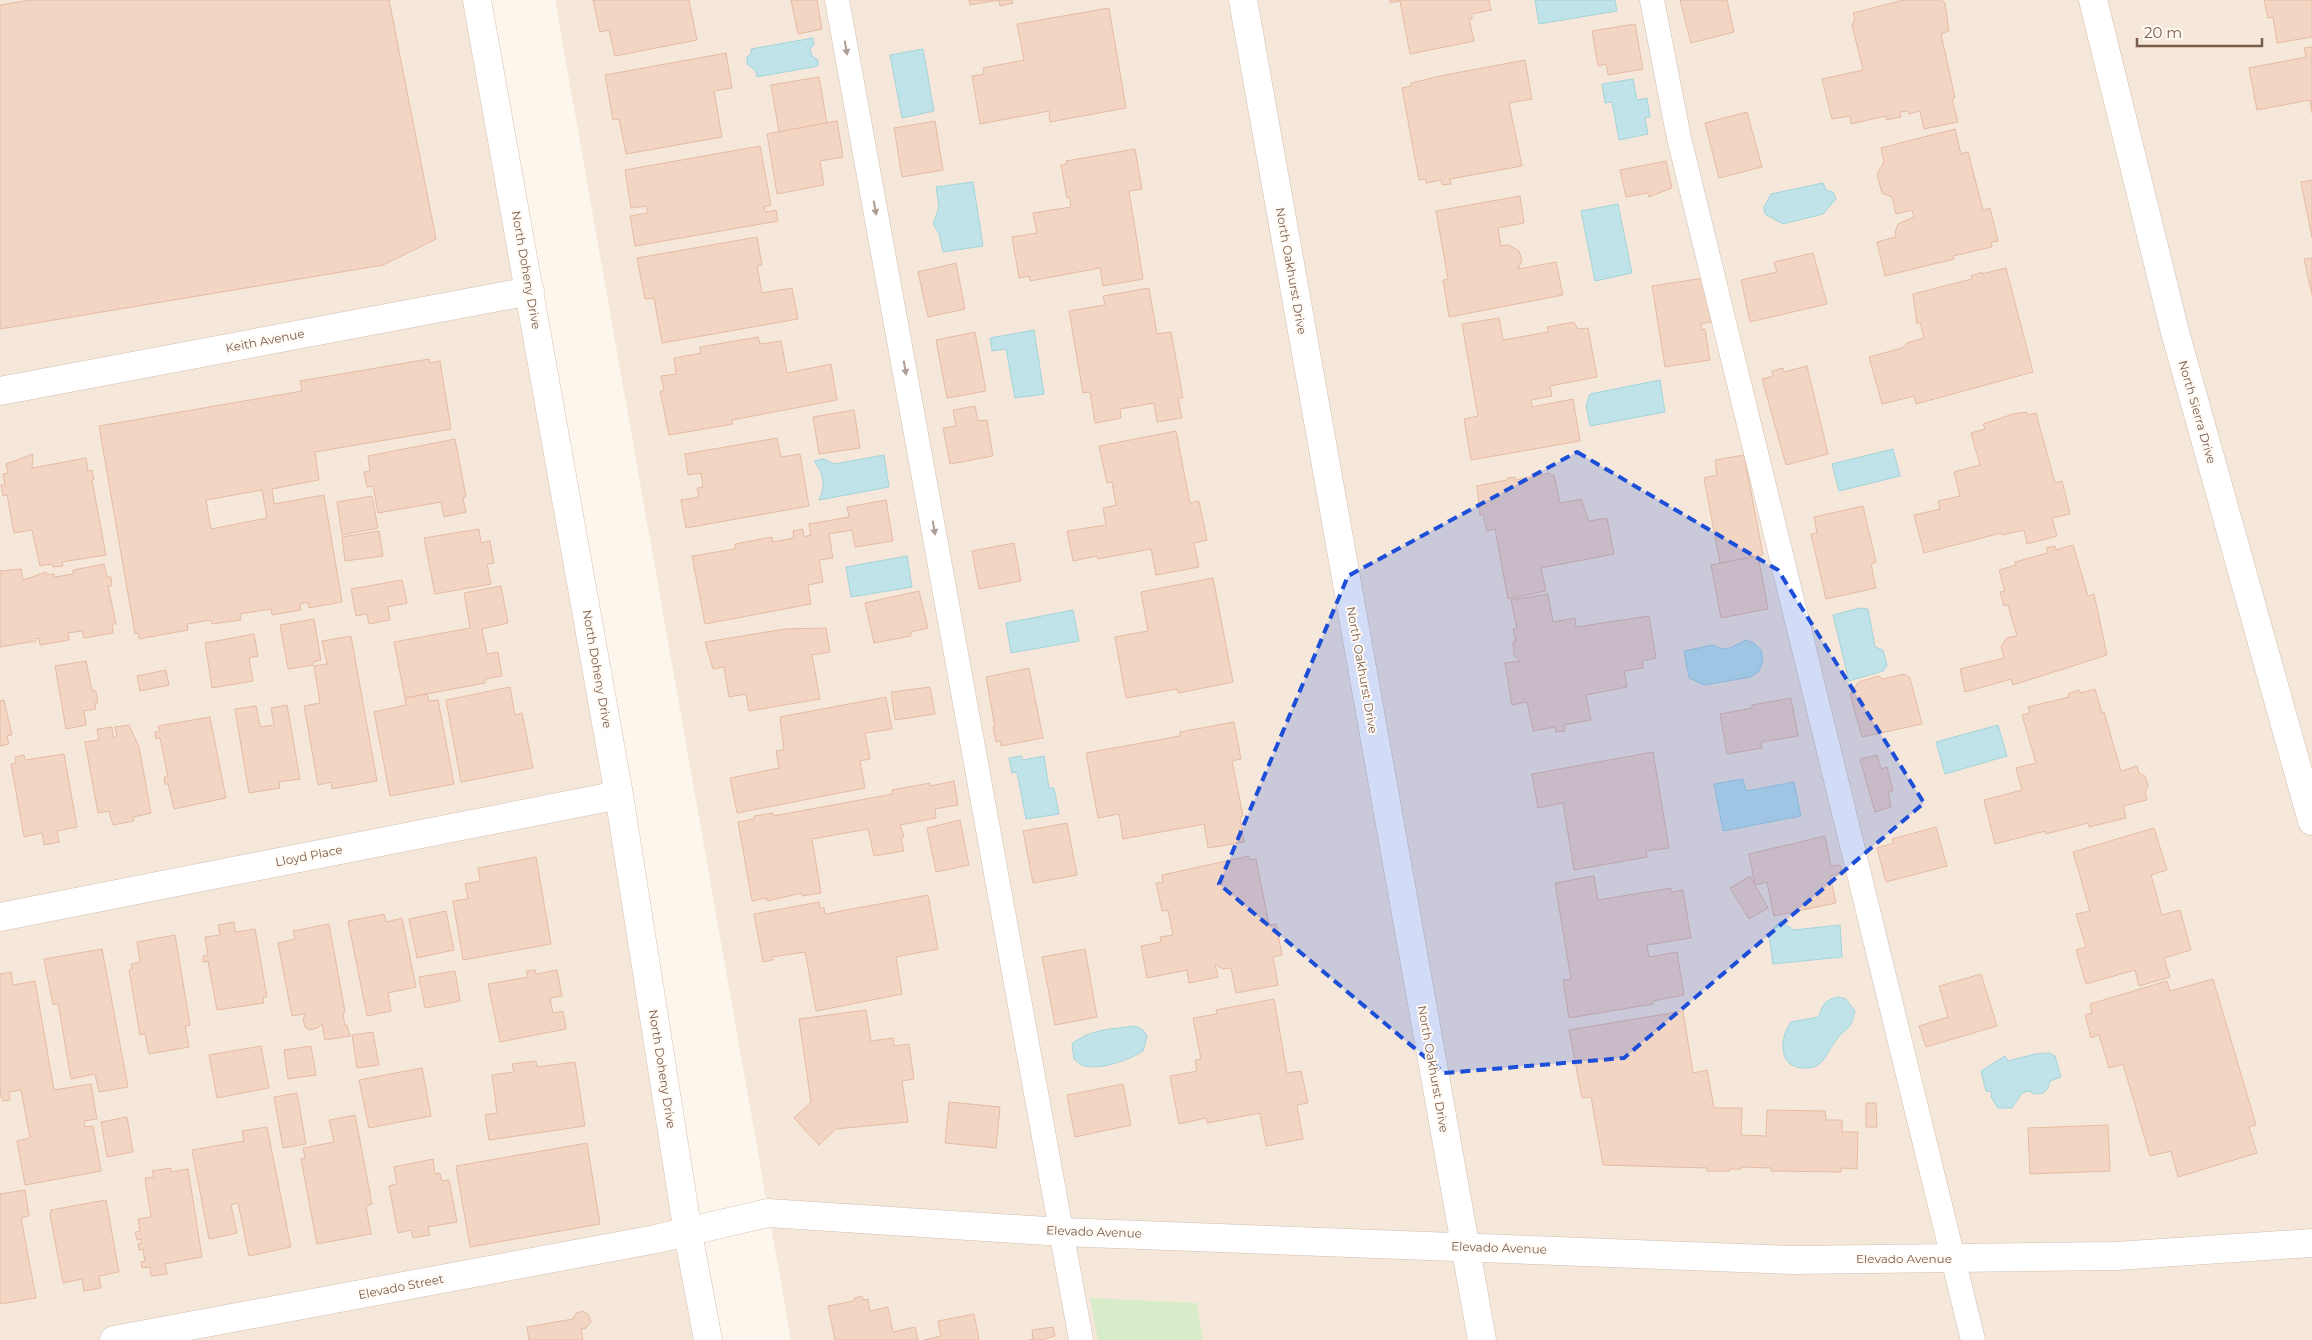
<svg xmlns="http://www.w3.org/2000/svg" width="2312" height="1340" viewBox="0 0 2312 1340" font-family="Montserrat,sans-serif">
<rect width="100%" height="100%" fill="#fdf6ec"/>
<!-- residential -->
<g fill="#f5e8da">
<path d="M0,0H483L721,1340H0Z"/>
<path d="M555,0H2312V1340H791Z"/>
</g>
<!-- green -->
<path fill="#d8ecc9" d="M1090,1298L1197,1303L1203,1340H1098Z"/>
<!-- water -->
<g fill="#bfe3e8" stroke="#a5d3da">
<path d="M1535,0H1615L1617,11L1539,24Z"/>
<path d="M813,38L814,45L810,49L812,56L818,60V66L757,77L756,71L747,64V57L751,54V49Z"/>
<path d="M923,49L934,111L902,118L890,55Z"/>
<path d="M1633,79L1637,100L1647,98L1650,117L1645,118L1648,134L1619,140L1612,102L1605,103L1602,84Z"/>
<path d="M973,182L983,246L943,252L939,233L933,224L939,207L936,187Z"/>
<path d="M1823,183L1826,190L1833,192L1836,199L1823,214L1783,224L1765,214L1764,207L1771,194Z"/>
<path d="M1618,204L1632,273L1595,281L1581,211Z"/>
<path d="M1034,330L1044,394L1015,398L1006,349L992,351L990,338Z"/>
<path d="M1660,380L1665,412L1590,426L1586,405L1590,394Z"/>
<path d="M1893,449L1900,476L1839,491L1832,464Z"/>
<path d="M884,455L889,487L819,500C826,486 824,474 814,461L824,459L834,464Z"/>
<path d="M907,556L912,587L851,597L846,567Z"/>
<path d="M1860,608L1868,609L1875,647L1883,650L1887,665L1883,671L1849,681L1833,615Z"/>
<path d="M1073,610L1079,641L1011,653L1006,623Z"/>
<path d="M1746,640L1754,643L1761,650L1763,661L1759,671L1751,677L1704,685L1689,678L1684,651L1713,645L1722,649L1730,648Z"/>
<path d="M1998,725L2007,756L1945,774L1936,742Z"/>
<path d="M1021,756L1023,760L1044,756L1049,788H1054L1059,814L1026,819L1017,772L1012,773L1009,758Z"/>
<path d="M1743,779L1746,791L1794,782L1801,816L1723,831L1714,784Z"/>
<path d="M1780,921L1794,930L1840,925L1842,957L1773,964L1769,935Z"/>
<path d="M1838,997L1846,999L1855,1011C1851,1031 1848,1025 1837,1039C1831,1046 1826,1059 1819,1064C1814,1068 1810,1068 1804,1068C1778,1068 1779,1038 1791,1022L1819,1017C1822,1005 1825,1000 1838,997Z"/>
<path d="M1135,1026L1143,1030L1147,1036L1143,1051C1129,1060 1101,1070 1084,1066C1080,1065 1077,1061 1074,1059L1072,1044C1089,1029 1113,1029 1135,1026Z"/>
<path d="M2049,1053L2055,1056L2061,1077L2050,1081L2048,1088L2043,1093L2035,1094L2029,1091L2022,1093L2012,1108H1998L1991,1097L1992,1092L1986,1091L1981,1071L2005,1056L2008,1061L2035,1054Z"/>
</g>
<!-- building -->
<g fill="#f3d5c3" stroke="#e6bba3" fill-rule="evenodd">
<path d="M30,0H389L436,239L383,265L0,329V5Z"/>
<path d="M593,0H689L697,40L615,56L609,30L600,32Z"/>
<path d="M791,0H817L822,29L798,34Z"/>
<path d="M969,0H1012L1013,3L1000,6L999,0L970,5Z"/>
<path d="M1390,0H1489L1491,10L1472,14V19H1469L1474,41L1410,54L1400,1L1390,3Z"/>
<path d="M1680,0H1727L1734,32L1691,43Z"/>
<path d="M1904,0H1941L1945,3L1949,31L1941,34L1955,98L1952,99L1958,122L1924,129L1920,111L1909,114L1908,111L1900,112L1901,117L1886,120V116L1851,124L1850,116L1832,119L1822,79L1863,70L1852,25L1855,19L1853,13Z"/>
<path d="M2264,0H2312V37L2277,43L2273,17L2268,18Z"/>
<path d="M1109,8L1126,108L1050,122L1049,111L980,124L972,76L984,74L983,68L1024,60L1017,24Z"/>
<path d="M1635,24L1643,69L1608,75L1606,64L1598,66L1592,31Z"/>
<path d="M2312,47V113L2310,100L2257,110L2249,68L2306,57L2304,48Z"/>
<path d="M726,53L732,88L714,91L722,137L626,154L619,119L613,120L605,75Z"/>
<path d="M1525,60L1532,99L1509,103L1522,166L1450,179L1451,184L1442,185L1441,180L1426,183V179L1419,180L1402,88L1411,86V83L1445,75Z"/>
<path d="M819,77L827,123L779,132L771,85Z"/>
<path d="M1747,112L1762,167L1719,178L1705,123Z"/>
<path d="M837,121L843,157L820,161L824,185L777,194L767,134Z"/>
<path d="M935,121L943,170L902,177L894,128Z"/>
<path d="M1955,129L1961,154L1968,152L1983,210L1990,208L1998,241L1991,242L1992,247L1953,256L1954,259L1885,276L1877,242L1896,237L1895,232L1898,224L1914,217L1912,210L1896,214L1892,197L1882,193L1877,174L1884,162L1881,148Z"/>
<path d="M760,146L771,205L764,207L765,212L776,210L778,221L635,246L630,216L648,213L646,206L631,208L625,170Z"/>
<path d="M1135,149L1142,189L1129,191L1143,279L1103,286L1100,268L1030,281L1029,276L1019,278L1012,237L1037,233L1033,213L1071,207L1070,198H1067L1061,165L1067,164L1066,161Z"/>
<path d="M1666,161L1672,188L1649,197L1648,193L1626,197L1620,170Z"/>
<path d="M2312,180V238L2301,182Z"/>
<path d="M1520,196L1524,223L1498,228L1501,246L1509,245L1519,251L1522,260L1518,269L1556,262L1563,295L1449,317L1443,280L1448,279L1436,211Z"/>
<path d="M757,237L762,265L757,266L762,293L792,288L798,319L662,343L654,298L645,299L637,258Z"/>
<path d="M1813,253L1827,304L1750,322L1741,280L1777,272L1774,262Z"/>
<path d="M2312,258V295L2304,259Z"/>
<path d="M956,263L965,309L928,317L918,272Z"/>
<path d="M2006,268L2033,372L1916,404L1914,396L1882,404L1869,357L1902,348L1907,343L1924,338L1920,322L1917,324L1913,294L1972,279L1971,276L1982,272V274Z"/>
<path d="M1704,278L1711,322L1701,324V330L1705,329L1710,360L1665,367L1652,286Z"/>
<path d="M1149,288L1157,334L1171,332L1183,398H1178L1182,418L1157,422L1154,403L1120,409L1121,418L1095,423L1090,392L1083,393L1069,311L1105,305L1103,296Z"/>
<path d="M1499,318L1503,340L1548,332L1547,327L1574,322L1578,329L1588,328L1597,377L1550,386L1552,396L1531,400L1532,407L1573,399L1580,441L1471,460L1464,419L1478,416L1462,324Z"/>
<path d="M975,332L986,391L947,398L936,340Z"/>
<path d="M758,337L760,344L781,341L787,373L831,364L837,400L732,420L733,424L669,435L660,391H664L661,376L676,374L674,358L701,353L700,347Z"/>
<path d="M429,359L430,363L440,361L451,429L315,452L319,480L272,489L274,504L324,495L342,602L309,608L308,602L300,604L301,610L272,615L271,609L240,614L241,620L212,624L211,620L187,624L188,630L139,639L138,633L135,634L99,426L302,391L300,381ZM262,490L267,518L211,529L206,500Z"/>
<path d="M1807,366L1828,454L1786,465L1762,379L1773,376L1772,371L1783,368L1784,372Z"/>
<path d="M975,406L978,421L987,420L993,456L950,464L943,428L956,426L953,410Z"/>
<path d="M854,410L860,448L819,454L813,417Z"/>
<path d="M2027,412V415L2036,413L2055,483L2062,481L2070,514L2052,518L2057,536L2027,544L2024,530L2002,535L2001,533L1924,553L1914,515L1940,509L1938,501L1960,496L1954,472L1980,465L1971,433L1985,429L1983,424L2013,414Z"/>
<path d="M1176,431L1190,503L1199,501L1207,540L1194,543L1199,567L1156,575L1151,549L1098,559L1097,556L1073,561L1067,531L1106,525L1103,508L1116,505L1112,482L1107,483L1099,446Z"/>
<path d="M777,438L781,457L800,454L809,506L686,528L681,500L699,497L697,488L703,487L701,473L688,475L685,454Z"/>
<path d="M455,439L466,497L463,498L466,512L444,517L441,502L378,513L373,486L367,487L364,472L370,471L368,456Z"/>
<path d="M33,454L32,468L86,458L88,471L92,470L94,479L92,480L106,555L62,562L63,566L53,567L52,564L40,566L32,530L14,533L7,495L3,496L1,485H5L3,474L8,473L6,464Z"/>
<path d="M1744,455L1763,555L1720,563L1704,478L1717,475L1715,460Z"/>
<path d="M1550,473V476L1554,475L1560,503L1581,499L1589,521L1607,518L1614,554L1541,568L1546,591L1508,599L1495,529L1487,531L1483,515H1480L1477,486L1507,480V478L1515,477V480Z"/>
<path d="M372,496L378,528L342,535L337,502Z"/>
<path d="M886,500L893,541L855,547L852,530L829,534L833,558L819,560L823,582L808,585L811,604L705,624L692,556L735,549V544L772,537L773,542L794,538L793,531L803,529L804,537L811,535L809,524L849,517L847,507Z"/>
<path d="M1863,506L1876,562L1871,564L1876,588L1826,599L1811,534L1817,533L1814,517Z"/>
<path d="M479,529L481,543L490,541L494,563L487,564L491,584L435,594L424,538Z"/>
<path d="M379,531L383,556L345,561L342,537Z"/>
<path d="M1014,543L1021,581L979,589L972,551Z"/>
<path d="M2073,545L2088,596L2094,594L2107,655L2013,685L2011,679L1965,692L1960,669L2004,658L2001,646L2007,638L2017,636L2008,605L2004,606L2000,592L2005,591L1999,570L2016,565L2015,562L2048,553L2046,548L2055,546L2056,550Z"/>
<path d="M1758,556L1768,609L1721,618L1711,565Z"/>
<path d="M104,564L107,577H111L112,586H108L116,624H112L113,633L84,638L82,631L68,633L69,640L40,645L39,638L35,639L36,641L0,647V571L21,569L23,580L46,572L47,575L54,574L55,577L73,574V570Z"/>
<path d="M1213,578L1233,682L1178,693L1177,689L1126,698L1115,637L1148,631L1141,592Z"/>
<path d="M402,580L407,603L388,607L390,620L369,624L367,614L356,616L351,589Z"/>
<path d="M501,586L508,623L482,629L487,654L498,652L502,676L485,679V683L405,698L394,642L470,628L464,593Z"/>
<path d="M919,591L928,628L911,632V636L874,643L865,603Z"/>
<path d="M1548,594L1553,622L1575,618L1576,627L1649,616L1656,658L1642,661L1643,668L1624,671L1627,687L1586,695L1591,720L1564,725L1565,731L1556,732L1555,727L1533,731L1527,702L1512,705L1505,663L1520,661L1514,655L1513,642L1516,641L1513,629H1517L1511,600Z"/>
<path d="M314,619L321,660L313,662V665L288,669L280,625Z"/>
<path d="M826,628L830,652L812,655L820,699L749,711L746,694L729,697L724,667L713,669L705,642L785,629Z"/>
<path d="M254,634L258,656L249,658L253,681L212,688L205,643Z"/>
<path d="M351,636L377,781L332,789L331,782L318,785L304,706L320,703L314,666L327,664L322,641Z"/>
<path d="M86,661L92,691H96L98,703H95L96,709L84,711L86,725L66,729L55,666Z"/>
<path d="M1029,668L1043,738L1001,746L1000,741L996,742L993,727H995L986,677Z"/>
<path d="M166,670L169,685L140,691L137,676Z"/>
<path d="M1904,674L1910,678L1922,724L1862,737L1850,694L1859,682L1878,676L1883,679Z"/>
<path d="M510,687L515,715L522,713L533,768L461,782L446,700Z"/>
<path d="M930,687L935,714L895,720L891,692Z"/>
<path d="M2095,689L2102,713L2104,712L2121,771L2137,766L2139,773L2145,776L2148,786L2145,792L2147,800L2123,806L2126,818L2089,827L2088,823L2046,834L2045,831L1995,844L1984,800L2022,790L2016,768L2036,763L2022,715L2030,713L2028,707L2069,697L2068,694L2079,690L2081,693Z"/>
<path d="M427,694L429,701L438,700L454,784L390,796L374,712L406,705L405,698Z"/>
<path d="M886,697L892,729L865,733L870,759L860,761L865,788L737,813L730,778L779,768L776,751L784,750L780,717Z"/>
<path d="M1791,698L1798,736L1761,742L1762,748L1727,754L1720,714L1752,708V705Z"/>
<path d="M4,700L12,735L7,736L9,744L0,746V701Z"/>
<path d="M287,705L300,779L279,782L280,788L249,793L235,709L256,706L260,727L274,725L271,708Z"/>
<path d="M210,717L226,798L174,809L168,784H165L164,777H168L160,738L156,739L155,732L160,731L158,726Z"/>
<path d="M1234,722L1241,759L1232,761L1243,816L1240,817L1244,842L1208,848L1204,824L1123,839L1119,814L1098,818L1086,753L1180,736V732Z"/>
<path d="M129,725L139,747L151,813L133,817L134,821L113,825L109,811L98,813L85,742L99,740L97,729L112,727L113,737H117L115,727Z"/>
<path d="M1653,752L1669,848L1646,851L1647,857L1574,870L1563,803L1538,808L1532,774Z"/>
<path d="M64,754L77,827L57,831L59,842L44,845L42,833L24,837L11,764L16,763L15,757L24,755L25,760Z"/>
<path d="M1877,755L1881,769L1887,767L1893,791L1888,792L1891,807L1875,812L1860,759Z"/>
<path d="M954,781L958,805L935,809L936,818L900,825L904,837L901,838L904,851L874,856L868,829L812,839L821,893L802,896V893L767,901V898L752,901L738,822L754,819V816L773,813V816L893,794L892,790L930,783V786Z"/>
<path d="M960,820L969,865L936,872L927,828Z"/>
<path d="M1067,823L1077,875L1033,883L1023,831Z"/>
<path d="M1936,827L1947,866L1886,882L1877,848L1894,843L1892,839Z"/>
<path d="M2154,828L2167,870L2151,875L2162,915L2180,910L2191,950L2164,958L2170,977L2139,986L2135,970L2086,984L2076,950L2086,947L2076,914L2090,911L2073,852Z"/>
<path d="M1825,836L1831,866L1840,865L1842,873L1830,876L1836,903L1774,916L1767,882L1755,885L1749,854Z"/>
<path d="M1249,856L1250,860L1256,859L1269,925L1276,924L1282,955L1273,957L1278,985L1236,993L1231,968L1223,969L1215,964L1218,977L1189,983L1187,970L1147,978L1141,946L1161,942L1160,937L1173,935L1168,910L1162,911L1156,883L1163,882L1162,875Z"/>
<path d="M536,857L551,944L463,960L453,901L468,899L465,884L480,881L478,868Z"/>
<path d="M1594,876L1598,900L1671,888V892L1683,890L1691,938L1647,945L1649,957L1677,952L1684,995L1653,1001V1004L1569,1018L1563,980L1571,979L1555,883Z"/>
<path d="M1750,876L1768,908L1749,919L1730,888Z"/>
<path d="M928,895L938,949L896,957L902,994L816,1011L805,952L772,957L773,960L763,962L754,914L819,902L820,908H824L825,914Z"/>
<path d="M446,911L454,950L417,958L409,919Z"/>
<path d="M384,914L386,922L402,918L416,987L388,993L391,1011L367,1016L348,921Z"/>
<path d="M234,922L235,932L255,929L267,997H263L264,1003L217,1010L208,961L203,962V956L208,955L205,937L220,935L218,925Z"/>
<path d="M329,924L345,1012L343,1013L345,1026L347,1025L350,1036L325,1040L322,1024L318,1028L310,1030L305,1027L303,1020L305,1014L292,1016L278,943L295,939L293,931Z"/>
<path d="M175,935L190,1025L185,1026L189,1047L149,1054L145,1034L140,1035L129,970L132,969L131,964L140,962L137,942Z"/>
<path d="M102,949L128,1087L99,1092L95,1074L71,1079L58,1003L53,1005L44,959Z"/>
<path d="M1085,949L1097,1017L1055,1025L1042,957Z"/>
<path d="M535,970L536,974L557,970L562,996L550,998L553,1013L563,1011L566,1029L500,1042L488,984L528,977L526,971Z"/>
<path d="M455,971L460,1001L425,1008L419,977Z"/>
<path d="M11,972L13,985L35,981L54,1090L91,1084L97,1119L84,1121L85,1127L93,1126L101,1171L25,1185L17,1141L30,1138L21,1090L9,1092L10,1100L3,1101L0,1094V974Z"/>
<path d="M1981,974L1997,1026L1926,1047L1919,1026L1948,1017L1939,986Z"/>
<path d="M2213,979L2256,1125L2249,1127L2257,1153L2178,1177L2171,1151L2150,1156L2123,1064L2109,1068L2099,1035L2091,1038L2085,1015L2092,1013L2090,1004L2167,981L2170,991Z"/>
<path d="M1274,999L1287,1073L1301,1071L1308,1103L1297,1105L1303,1139L1266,1146L1260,1113L1207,1123L1206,1118L1179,1124L1170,1076L1197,1071L1195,1060L1201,1059L1193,1018L1217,1014L1216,1010Z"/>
<path d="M866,1010L871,1041L893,1038L894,1046L909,1044L914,1079L902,1081L908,1122L836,1129L819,1145L794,1118L811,1102L799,1019Z"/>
<path d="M1683,1011L1693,1073L1707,1070L1714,1108H1742L1741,1135L1766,1136L1767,1110L1825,1111L1826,1120H1842V1132H1858L1857,1169L1841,1168V1172L1771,1171V1168L1741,1167V1169H1730V1171H1707V1168L1603,1165L1591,1097L1582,1098L1569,1030Z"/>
<path d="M373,1032L379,1065L357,1068L352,1035Z"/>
<path d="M261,1046L269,1088L217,1098L209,1055Z"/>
<path d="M311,1046L316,1075L288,1079L284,1050Z"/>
<path d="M536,1061L537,1067L575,1062L585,1126L489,1140L485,1115L497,1113L492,1075L514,1072L512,1064Z"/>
<path d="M422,1068L431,1116L369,1128L359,1080Z"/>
<path d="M1123,1084L1131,1125L1075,1137L1067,1095Z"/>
<path d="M297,1093L306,1144L283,1148L274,1097Z"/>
<path d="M949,1102L1000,1107L996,1148L945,1143Z"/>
<path d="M1866,1103H1876L1877,1127H1866Z"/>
<path d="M355,1115L372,1204L366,1206L371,1234L317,1244L301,1159L305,1158L303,1148L334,1142L329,1120Z"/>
<path d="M127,1117L133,1152L107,1157L101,1122Z"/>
<path d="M2108,1125L2110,1171L2030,1174L2028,1128Z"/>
<path d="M267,1127L291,1247L249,1256L238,1203L231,1205L237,1233L209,1239L192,1150L244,1141L242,1131Z"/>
<path d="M587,1143L600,1224L470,1247L456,1166Z"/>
<path d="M433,1159L435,1174L440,1173L442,1181L449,1180L457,1222L428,1227L430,1235L413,1238L411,1230L398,1233L389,1186L397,1184L394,1167Z"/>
<path d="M171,1168V1172L188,1169L202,1257L165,1264L167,1274L151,1276L150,1267L142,1268L141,1262L145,1261L143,1249L139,1250L138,1244L141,1243V1239L137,1240L135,1232L140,1231L138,1219L151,1217L145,1178L154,1177L152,1171Z"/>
<path d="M25,1190L29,1216L21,1218L36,1298L0,1304V1194Z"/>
<path d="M106,1200L119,1272L99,1276L101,1288L84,1291L82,1279L63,1283L50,1215L51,1210Z"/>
<path d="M862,1296L863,1300L868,1299L870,1311L888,1307L893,1332L915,1327L918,1340H835L828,1306L854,1301V1298Z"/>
<path d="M583,1311L589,1315L591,1322L586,1328L581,1329L583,1340H529L527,1327L573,1319L576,1313Z"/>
<path d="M974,1314L979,1340H924L941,1336L938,1321Z"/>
<path d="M1053,1327L1055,1336L1041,1340H1029L1033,1339L1032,1330Z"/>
</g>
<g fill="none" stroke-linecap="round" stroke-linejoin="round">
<!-- service casing -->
<g stroke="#d1beb0" stroke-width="25">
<g id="service">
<path d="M837,0L1081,1340"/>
<path d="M1652,0L1679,138L1973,1340"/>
</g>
</g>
<!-- minor casing -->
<g stroke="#d1beb0" stroke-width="29">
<g id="minor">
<path d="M1243,0L1482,1340"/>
<path d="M2093,0L2175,332L2312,821"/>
<path d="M0,391L530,291"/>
<path d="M0,917L619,795"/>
<path d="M114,1340L656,1239L768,1213L1062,1232L1792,1260L2116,1256L2312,1243"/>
</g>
</g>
<!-- secondary casing -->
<g stroke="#d6c0b0" stroke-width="29">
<path id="secondary" d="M477,0L619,795L688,1233L708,1340"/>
</g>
<!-- service -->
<use href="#service" stroke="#fff" stroke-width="24"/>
<!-- minor -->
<use href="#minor" stroke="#fff" stroke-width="28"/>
<!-- secondary -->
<use href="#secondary" stroke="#fff" stroke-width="28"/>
</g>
<!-- one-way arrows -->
<defs><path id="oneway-solid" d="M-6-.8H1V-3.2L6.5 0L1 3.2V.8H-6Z" transform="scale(1.25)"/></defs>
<g fill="#af9d94">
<use href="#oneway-solid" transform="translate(846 48) rotate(80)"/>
<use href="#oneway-solid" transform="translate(875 208) rotate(80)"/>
<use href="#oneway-solid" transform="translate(905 368) rotate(80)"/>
<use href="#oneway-solid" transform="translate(934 528) rotate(80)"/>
</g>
<!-- marked area -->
<path fill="#1d4ed8" fill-opacity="0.2" stroke="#1d4ed8" stroke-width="4" stroke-dasharray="10 6" stroke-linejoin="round" d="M1577,452L1778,570L1924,803L1624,1058L1444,1073L1219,884L1348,576Z"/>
<g text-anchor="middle" stroke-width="4" stroke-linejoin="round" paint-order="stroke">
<!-- street labels -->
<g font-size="12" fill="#7a5c4d" stroke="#fffaf3">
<text transform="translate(526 270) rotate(80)" y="4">North Doheny Drive</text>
<text transform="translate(1291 271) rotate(80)" y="4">North Oakhurst Drive</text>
<text transform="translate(265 341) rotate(-11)" y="4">Keith Avenue</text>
<text transform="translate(2197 412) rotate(74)" y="4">North Sierra Drive</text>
<text transform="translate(597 669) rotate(80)" y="4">North Doheny Drive</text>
<text transform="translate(1362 670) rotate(80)" y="4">North Oakhurst Drive</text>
<text transform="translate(309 856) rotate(-11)" y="4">Lloyd Place</text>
<text transform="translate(662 1069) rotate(81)" y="4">North Doheny Drive</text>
<text transform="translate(1433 1069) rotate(80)" y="4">North Oakhurst Drive</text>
<text transform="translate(1094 1232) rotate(2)" y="4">Elevado Avenue</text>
<text transform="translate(1499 1248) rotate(2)" y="4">Elevado Avenue</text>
<text x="1904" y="1263">Elevado Avenue</text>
<text transform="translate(401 1287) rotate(-11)" y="4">Elevado Street</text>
</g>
</g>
<!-- scale -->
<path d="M2137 38v8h125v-8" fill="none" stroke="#7a5c4d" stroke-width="2.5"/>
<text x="2144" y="38" font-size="15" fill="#7a5c4d" stroke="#fffaf3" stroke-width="4" paint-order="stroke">20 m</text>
</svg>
